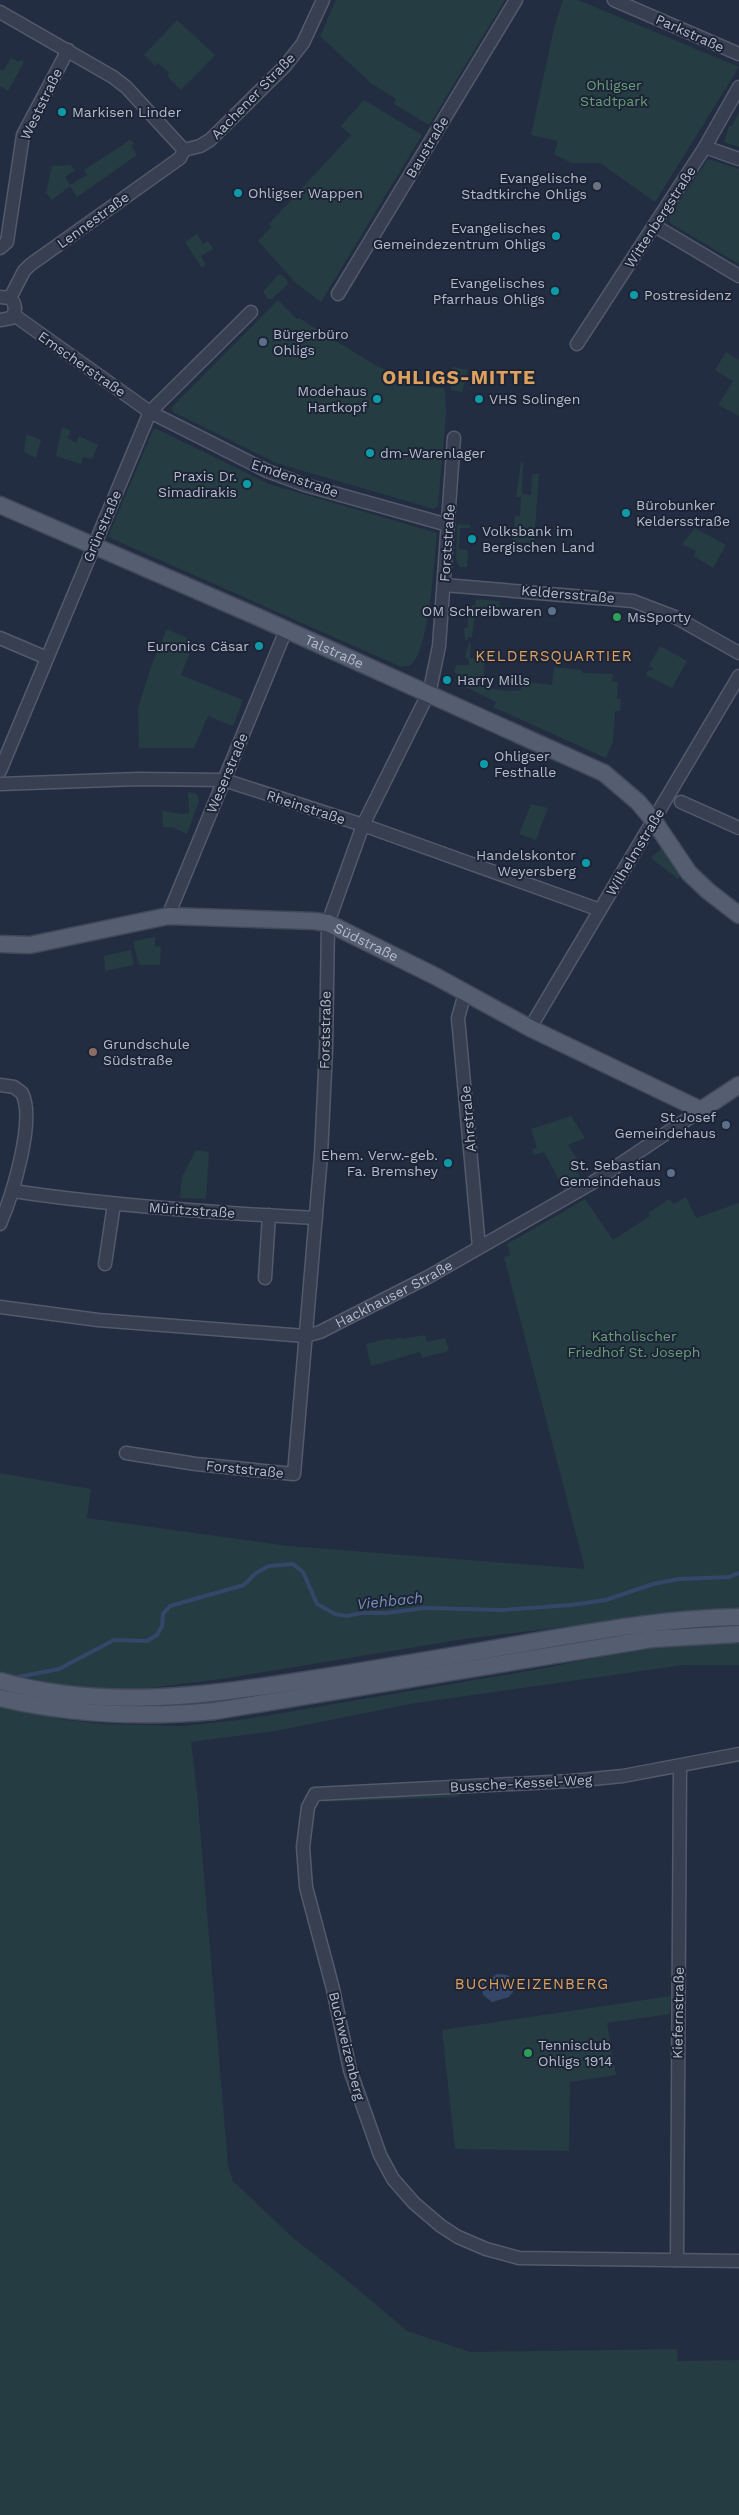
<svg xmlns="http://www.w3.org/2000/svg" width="739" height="2515" viewBox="0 0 739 2515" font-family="'Work Sans',sans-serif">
<rect width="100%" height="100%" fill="#232d41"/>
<!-- green -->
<g fill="#253c42">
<path d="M336,0H505L429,125L394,104L396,99L372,84L320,36Z"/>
<path d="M563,0H578L739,67L655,202L600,163H571L554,154L558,141L531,135L554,28Z"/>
<path d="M177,20L215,55L181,90L167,76L169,73L158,63L155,66L144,55Z"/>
<path d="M11,58L19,62L21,60L24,62L8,91L0,86V69L3,71Z"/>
<path d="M364,100L422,135L321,302L296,283L258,241L271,227L269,224L351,135L341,126Z"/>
<path d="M739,112V147L724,142L729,126H732Z"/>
<path d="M130,140L134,143L131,146L137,155L77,197L70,186L52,200L46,193L52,166L70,165L75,170L65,177L70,185L87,175L84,170Z"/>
<path d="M708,159L739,169V264L670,223L669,218Z"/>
<path d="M197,234L203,244L208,241L213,249L201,256L206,265L202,268L185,242Z"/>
<path d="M278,275H282L287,280L288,284L272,299H268L263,292Z"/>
<path d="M278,300L297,319L299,318L375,365L395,374L419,386L443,388L445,390L446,413L438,506L434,509L276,463L173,412L172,407Z"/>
<path d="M726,352L739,360V416L718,405L733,381L715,370Z"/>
<path d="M453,367L468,370L462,392L451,390L450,371Z"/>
<path d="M62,427L71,431L67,438L76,443L79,436L98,445L92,459L83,457L81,464L56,456Z"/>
<path d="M157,429L269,484L437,533C434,560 430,643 413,663C409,667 404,667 399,666L108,537L153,430Z"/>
<path d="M26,434L41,440L36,458L24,452Z"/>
<path d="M521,462L523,463L522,494L531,495L532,474H539L534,543L513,542L515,516H520L521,497H516Z"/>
<path d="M457,524L470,525V528H460L459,549L468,550L467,567H460L456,560Z"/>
<path d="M695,528L726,545L713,568L694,556L696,551L682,544Z"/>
<path d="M476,599L500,601L498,615L475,614L472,637H468L467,641L465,640L464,628L468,627V615L472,606L475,605Z"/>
<path d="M167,629L189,639L186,646L192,648L181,675L243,700L233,726L208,716L194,748H139L138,708L152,664Z"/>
<path d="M469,643H471L470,658L485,660L483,687L508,691L521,690L522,684L526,682L552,685L554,667L581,670L583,673L613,674L612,681L618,682L617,699H621L620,711H615L613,742L606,758L493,707L496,702L466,687L467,683L459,679L454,670L457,665H469V660L465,657Z"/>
<path d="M660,646L687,661L672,688L646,675L647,671L653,670V668L649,666Z"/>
<path d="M188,792L197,794L199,801L187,834L172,827H163L162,811L183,814L189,813Z"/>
<path d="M531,804L548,808L536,840L519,834Z"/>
<path d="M663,846L683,874L678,879L651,858Z"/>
<path d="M155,937V946L161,947L160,965H139L133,941Z"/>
<path d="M131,950L134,965L105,971L104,956Z"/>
<path d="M571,1116L585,1138L568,1145L577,1159L570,1163L583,1180L565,1191L544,1152L534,1155L532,1149L537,1148L531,1129Z"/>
<path d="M196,1150L209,1152L206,1199L180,1198L182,1177Z"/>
<path d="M686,1197L696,1218L739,1203V1610L670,1614L464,1639L228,1678L135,1690L79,1688L0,1672V1473L91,1489L87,1518L289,1546L585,1569L504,1257L510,1255L507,1244L585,1199L613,1240L650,1216L648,1213L669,1199L674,1204Z"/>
<path d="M425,1335L427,1342L445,1338L449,1351L422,1358L420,1352L371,1366L366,1344L390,1338L391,1340L401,1337L402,1339Z"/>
<path d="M739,1639V1665H684L410,1704L275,1731L191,1742L197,1792L228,2166L233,2181L292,2237L354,2286L407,2331L470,2352L677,2349L678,2361L739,2360V2515H0V1707L59,1719L100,1724L183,1726L247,1719L534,1670L639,1649Z"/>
<path d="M459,1792V1797L324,1802V1798Z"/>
<path d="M671,1996L670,2014L607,2023L616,2075L570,2082L569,2151L455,2149L442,2030Z"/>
</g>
<!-- water -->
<path fill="#354769" d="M497,1974L507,1975L510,1977L513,1992L509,1997L492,2002L483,1995L482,1984Z"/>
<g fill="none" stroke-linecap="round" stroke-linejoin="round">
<!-- stream -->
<path stroke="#354769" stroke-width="4" d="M13,1678L59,1669L114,1640L147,1641L157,1635L162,1626L163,1614L170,1606L244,1585L256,1573L269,1566L293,1564L303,1572L317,1604L335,1614L347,1616L361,1613H386L425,1608L502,1610L571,1605L606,1600L653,1584L679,1579L729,1577L739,1573"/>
<!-- minor casing -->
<g stroke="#525a6b" stroke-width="15">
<g id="minor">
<path d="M614,0L739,54"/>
<path d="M0,12L113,77L126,87L184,150"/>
<path d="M705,147L739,159"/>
<path d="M184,150L200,146L210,140L285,66L303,43L323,0"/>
<path d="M655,226L739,276"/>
<path d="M0,248L7,242L23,135L68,50"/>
<path d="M338,294L516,0"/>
<path d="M0,297L10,298C16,304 17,311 11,318L0,320"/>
<path d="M10,298L24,271L30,265L180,158L184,150"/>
<path d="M14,315L150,412L267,471L305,485L448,525"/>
<path d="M577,344L705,147L739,87"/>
<path d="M444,585L633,601L675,617L739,653"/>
<path d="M0,638L47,658"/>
<path d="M0,771L150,412L251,312"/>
<path d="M0,784L138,779L224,780L363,825L600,910"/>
<path d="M681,802L739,828"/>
<path d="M168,916L286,630"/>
<path d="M465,993L458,1018L479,1247"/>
<path d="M530,1028L739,676"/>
<path d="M0,1085L14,1087L22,1093C36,1120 12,1196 0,1224"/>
<path d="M13,1191C113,1206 215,1213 316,1218"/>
<path d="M105,1264L114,1204"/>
<path d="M265,1278L269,1215"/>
<path id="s1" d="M0,1307L98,1320L305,1336L320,1332L428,1277L592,1183L701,1110"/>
<path d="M126,1453L196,1464L294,1474L321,1155L326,1050L328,923L363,825L430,690L439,646L454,438"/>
<path d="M739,1754L623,1776L571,1781L315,1794L308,1807L303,1847L306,1887L333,1989L350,2070L380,2155L393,2179L414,2203L441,2226L458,2237L486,2249L519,2258L739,2261"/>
<path d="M677,2260L680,1766"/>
</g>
</g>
<!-- major casing -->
<g stroke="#41485a" stroke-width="19">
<g id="major">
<path id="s2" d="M0,505L258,617L604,773L638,802L654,821L689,873L708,891L739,915"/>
<path id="s3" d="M0,944L30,945L168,916L314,921L328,923L437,977L530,1028L701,1110L739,1085"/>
<path d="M0,1681C103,1710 203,1696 306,1680C380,1668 453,1656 526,1643C597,1631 667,1618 739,1617"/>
<path d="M0,1698C72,1715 141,1718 215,1711L652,1639L739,1634"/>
</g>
</g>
<!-- minor -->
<use href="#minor" stroke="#373f51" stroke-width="12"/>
<!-- major -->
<use href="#major" stroke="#555e71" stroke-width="16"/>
</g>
<!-- markers -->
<g fill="#0f9aa8" stroke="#1c2436" stroke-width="2">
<circle cx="62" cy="112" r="5"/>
<circle cx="238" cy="193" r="5"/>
<circle cx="556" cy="236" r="5"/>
<circle cx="555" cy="291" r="5"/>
<circle cx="634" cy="295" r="5"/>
<circle cx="377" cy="399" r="5"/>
<circle cx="479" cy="399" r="5"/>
<circle cx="370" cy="453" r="5"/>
<circle cx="247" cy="484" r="5"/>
<circle cx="626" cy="513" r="5"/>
<circle cx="472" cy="539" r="5"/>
<circle cx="259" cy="646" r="5"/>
<circle cx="447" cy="680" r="5"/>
<circle cx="484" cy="764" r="5"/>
<circle cx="586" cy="863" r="5"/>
<circle cx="448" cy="1163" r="5"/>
</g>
<circle fill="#6b7280" stroke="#1c2436" stroke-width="2" cx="597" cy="186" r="5"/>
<g fill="#5c6f8a" stroke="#1c2436" stroke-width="2">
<circle cx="263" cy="342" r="5"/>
<circle cx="552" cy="611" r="5"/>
<circle cx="726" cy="1125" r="5"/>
<circle cx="671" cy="1173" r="5"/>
</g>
<g fill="#2e9e5b" stroke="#1c2436" stroke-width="2">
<circle cx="617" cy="617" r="5"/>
<circle cx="528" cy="2053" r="5"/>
</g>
<circle fill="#8d6e63" stroke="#1c2436" stroke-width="2" cx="93" cy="1052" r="5"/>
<g text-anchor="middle" stroke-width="4" stroke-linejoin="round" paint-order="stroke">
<!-- street labels -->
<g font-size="14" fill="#b4bbcb" stroke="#1c2436">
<text transform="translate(690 33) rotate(24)" y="5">Parkstraße</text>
<text transform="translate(253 96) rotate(-46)" y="5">Aachener Straße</text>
<text transform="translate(41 104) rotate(-64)" y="5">Weststraße</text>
<text transform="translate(427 147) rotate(-59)" y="5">Baustraße</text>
<text transform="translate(660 217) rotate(-57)" y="5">Wittenbergstraße</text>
<text transform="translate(93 220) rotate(-36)" y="5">Lennestraße</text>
<text transform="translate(82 364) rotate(35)" y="5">Emscherstraße</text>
<text transform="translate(295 478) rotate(19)" y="5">Emdenstraße</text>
<text transform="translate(102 526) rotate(-67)" y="5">Grünstraße</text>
<text transform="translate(447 543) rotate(-86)" y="5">Forststraße</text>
<text transform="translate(568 594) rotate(5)" y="5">Keldersstraße</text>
<text dy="5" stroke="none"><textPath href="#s2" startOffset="365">Talstraße</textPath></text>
<text transform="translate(227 773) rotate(-67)" y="5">Weserstraße</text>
<text transform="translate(306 807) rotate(18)" y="5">Rheinstraße</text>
<text transform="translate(635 852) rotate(-59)" y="5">Wilhelmstraße</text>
<text dy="5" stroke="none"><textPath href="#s3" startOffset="374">Südstraße</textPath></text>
<text transform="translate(325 1030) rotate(-89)" y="5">Forststraße</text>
<text transform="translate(468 1119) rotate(-95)" y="5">Ahrstraße</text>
<text transform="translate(192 1210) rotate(4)" y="5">Müritzstraße</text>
<text dy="5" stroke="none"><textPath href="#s1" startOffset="405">Hackhauser Straße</textPath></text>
<text transform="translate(245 1469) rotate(6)" y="5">Forststraße</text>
<text transform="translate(521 1783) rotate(-3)" y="5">Bussche-Kessel-Weg</text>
<text transform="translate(678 2013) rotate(-89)" y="5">Kiefernstraße</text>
<text transform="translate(347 2046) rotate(76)" y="5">Buchweizenberg</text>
</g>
<!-- park labels -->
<g font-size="14" fill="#699e7a" stroke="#1c2436">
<text x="614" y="90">Ohligser<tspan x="614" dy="16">Stadtpark</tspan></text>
<text x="634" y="1341">Katholischer<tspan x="634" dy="16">Friedhof St. Joseph</tspan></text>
</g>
<!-- poi labels -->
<g font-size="14" fill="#b4bbcb" stroke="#1c2436" text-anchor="start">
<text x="72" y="117">Markisen Linder</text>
<text x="587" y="183" text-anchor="end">Evangelische<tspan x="587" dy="16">Stadtkirche Ohligs</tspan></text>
<text x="248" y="198">Ohligser Wappen</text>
<text x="546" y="233" text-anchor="end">Evangelisches<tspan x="546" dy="16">Gemeindezentrum Ohligs</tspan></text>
<text x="545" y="288" text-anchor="end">Evangelisches<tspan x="545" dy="16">Pfarrhaus Ohligs</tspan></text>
<text x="644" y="300">Postresidenz</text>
<text x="273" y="339">Bürgerbüro<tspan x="273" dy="16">Ohligs</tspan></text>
<text x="367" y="396" text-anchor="end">Modehaus<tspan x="367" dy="16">Hartkopf</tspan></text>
<text x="489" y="404">VHS Solingen</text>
<text x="380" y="458">dm-Warenlager</text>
<text x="237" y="481" text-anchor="end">Praxis Dr.<tspan x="237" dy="16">Simadirakis</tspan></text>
<text x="636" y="510">Bürobunker<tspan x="636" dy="16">Keldersstraße</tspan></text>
<text x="482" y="536">Volksbank im<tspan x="482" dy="16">Bergischen Land</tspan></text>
<text x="542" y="616" text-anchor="end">OM Schreibwaren</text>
<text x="627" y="622">MsSporty</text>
<text x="249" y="651" text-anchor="end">Euronics Cäsar</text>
<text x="457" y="685">Harry Mills</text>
<text x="494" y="761">Ohligser<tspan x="494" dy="16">Festhalle</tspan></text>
<text x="576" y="860" text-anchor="end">Handelskontor<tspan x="576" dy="16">Weyersberg</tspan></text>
<text x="103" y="1049">Grundschule<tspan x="103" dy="16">Südstraße</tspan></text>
<text x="716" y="1122" text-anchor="end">St.Josef<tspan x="716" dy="16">Gemeindehaus</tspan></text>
<text x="438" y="1160" text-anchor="end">Ehem. Verw.-geb.<tspan x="438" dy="16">Fa. Bremshey</tspan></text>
<text x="661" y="1170" text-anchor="end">St. Sebastian<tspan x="661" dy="16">Gemeindehaus</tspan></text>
<text x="538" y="2050">Tennisclub<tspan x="538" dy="16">Ohligs 1914</tspan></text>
</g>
<!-- neighbourhood labels -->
<g font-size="15" letter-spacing="1" fill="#dda05d" stroke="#1c2436">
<text x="554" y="661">KELDERSQUARTIER</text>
<text x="532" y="1989">BUCHWEIZENBERG</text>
</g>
<!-- water labels -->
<g font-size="15" font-style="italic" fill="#798eb5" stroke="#1c2436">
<text transform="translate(390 1601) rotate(-6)" y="5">Viehbach</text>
</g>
<!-- district labels -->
<g font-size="19" font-weight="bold" letter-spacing="1" fill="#dda05d" stroke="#1c2436">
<text x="459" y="384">OHLIGS-MITTE</text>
</g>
</g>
</svg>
